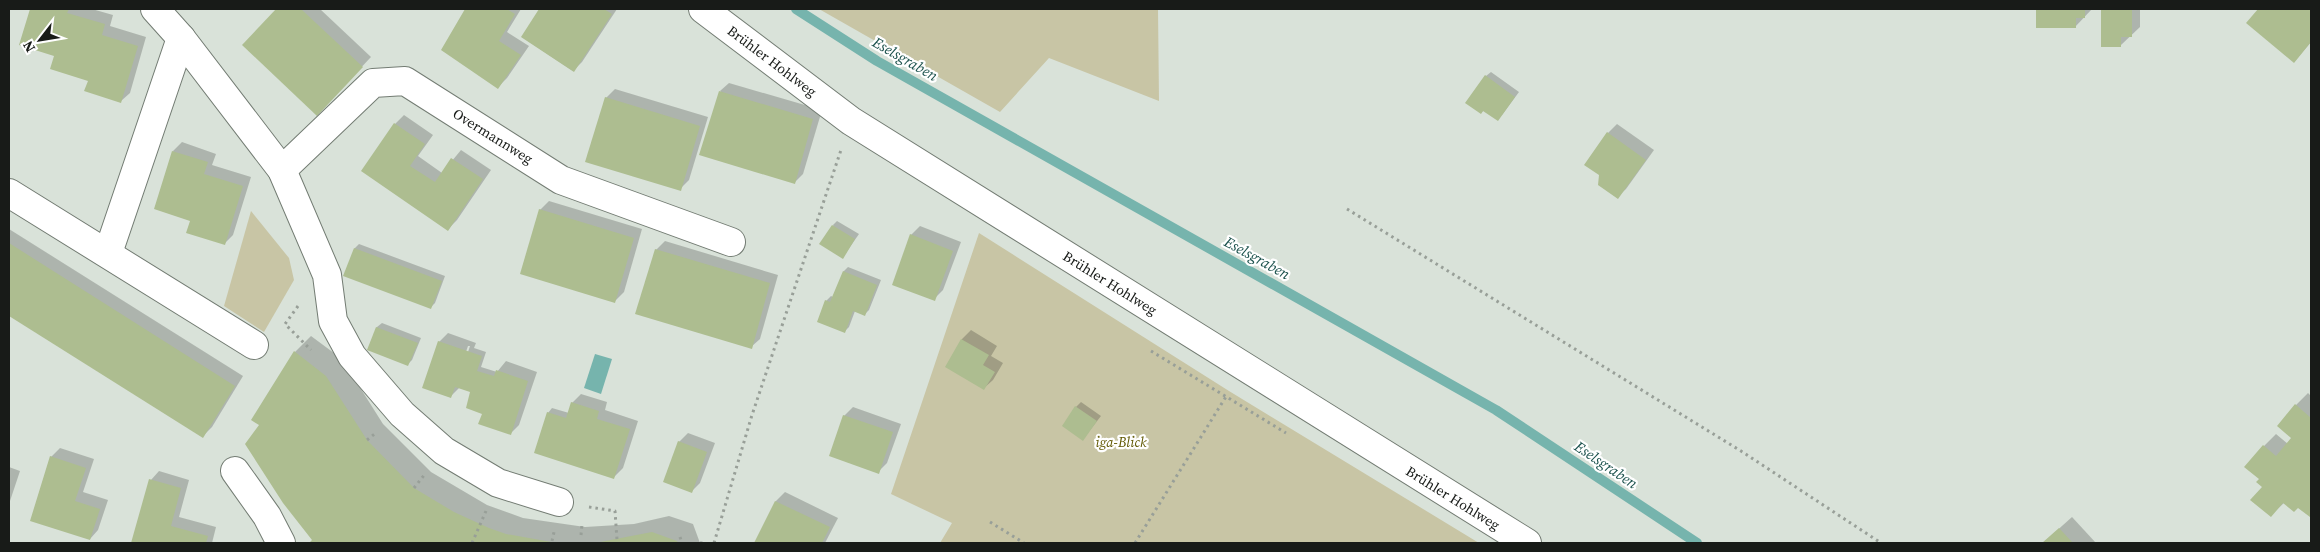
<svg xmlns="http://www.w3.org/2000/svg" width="2320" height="552" viewBox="0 0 2320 552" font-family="'Source Serif 4',serif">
<rect width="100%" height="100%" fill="#d9e2d9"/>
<!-- green -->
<g fill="#c8c5a5">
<path d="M819,9H1158L1159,101L1049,58L1000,112Z"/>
<path d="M251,211L289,258L294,280L264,332L224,306Z"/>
<path d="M979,233L1229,391L1479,543H940L952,523L891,494Z"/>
</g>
<!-- water -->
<path fill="#76b4ad" d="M595,354L612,359L601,394L584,388Z"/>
<!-- shadow -->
<g fill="#0003" fill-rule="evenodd">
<path d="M31,9H92L113,15L110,26L146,37L130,93L121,101L55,55L20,45Z"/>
<path d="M278,9H320L371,57L326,105L244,45Z"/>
<path d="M467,9H521L507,32L529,46L507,78L498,87L442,50Z"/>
<path d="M541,9H617L582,62L573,71L522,37Z"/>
<path d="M2037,9H2092L2075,27H2037Z"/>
<path d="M2102,9H2140V27L2121,45H2102Z"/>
<path d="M2259,9H2311V42L2294,62L2248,23Z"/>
<path d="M1491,72L1519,92L1502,115L1484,110L1481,113L1486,76Z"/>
<path d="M729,83L822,110L803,174L794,183L720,91Z"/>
<path d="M615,89L708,117L689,180L680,189L606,98Z"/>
<path d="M404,115L433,135L418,156L442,173L461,150L491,170L457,220L448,229L363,171L395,124Z"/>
<path d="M1617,124L1654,150L1626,189L1617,197L1608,133Z"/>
<path d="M182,142L216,154L212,165L251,177L233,235L224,244L191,220L173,151Z"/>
<path d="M549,201L642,229L624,292L615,301L540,210Z"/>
<path d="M837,221L859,234L843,257L833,225Z"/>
<path d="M920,226L961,242L943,290L934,299L911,235Z"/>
<path d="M9,229L243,376L212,427L203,436L9,315Z"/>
<path d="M665,241L778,275L760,339L751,347L656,250Z"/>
<path d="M359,244L445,276L435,303L431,307L345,275L355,248Z"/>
<path d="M848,267L881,280L869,310L865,314L855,311L849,327L845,331L826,301L831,296L833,297L844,271Z"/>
<path d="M382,323L421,338L412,360L408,364L368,349L377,327Z"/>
<path d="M971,330L997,346L991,356L1003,363L993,380L984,388L947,366L962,339Z"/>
<path d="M448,333L476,343L474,348L486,352L481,367L497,372L506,361L537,372L519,425L510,434L483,413L472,391L460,387L451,396L439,342ZM468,346H470L459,379L457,378Z"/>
<path d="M311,336L342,359L383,424L431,472L487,505L523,518L585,527L634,524L669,516L693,524L700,543H311L314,540L261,425L295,352Z"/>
<path d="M2308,393L2311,396V514L2310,516L2298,506L2285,502L2271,515L2261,479L2264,446L2276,434L2288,444L2293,438L2296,405Z"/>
<path d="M581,394L607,402L605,410L638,421L623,468L614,477L548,413L552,408L569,413L572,403Z"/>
<path d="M1081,402L1101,416L1083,439L1076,407Z"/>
<path d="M853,407L901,424L887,463L878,472L844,416Z"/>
<path d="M688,433L715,443L700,483L691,492L679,442Z"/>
<path d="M60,448L94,459L83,492L108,500L98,530L90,539L51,457Z"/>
<path d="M9,467L20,471L9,504Z"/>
<path d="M159,471L189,480L179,517L216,527L212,543H133L151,480Z"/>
<path d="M785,492L838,518L825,543H756L776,501Z"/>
<path d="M2072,517L2096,543H2043Z"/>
</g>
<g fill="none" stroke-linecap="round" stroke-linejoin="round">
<!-- stream -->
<path stroke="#76b4ad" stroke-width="10" d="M796,9L877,61L1496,410L1697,543"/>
</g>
<!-- building -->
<g fill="#adbd90">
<path d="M30,9H69L67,13L105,24L102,35L138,46L121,103L84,91L88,81L50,69L54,56L19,45Z"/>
<path d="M276,9H301L363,67L317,116L242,45Z"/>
<path d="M465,9H507L515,14L499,41L521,55L498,89L441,50Z"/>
<path d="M539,9H604L612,14L574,72L521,37Z"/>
<path d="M2036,9H2085V18H2076V28H2036Z"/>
<path d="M2101,9H2132V37H2121V47H2101Z"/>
<path d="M2258,9H2311V42L2294,63L2246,23Z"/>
<path d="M1485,75L1515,97L1498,121L1483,111L1481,114L1465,103Z"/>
<path d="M719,91L813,119L795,184L699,155Z"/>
<path d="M605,97L700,126L681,191L585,162Z"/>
<path d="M394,123L425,144L410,166L435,182L451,158L483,179L448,231L361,171Z"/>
<path d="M1607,132L1646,160L1618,199L1598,185L1599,175L1584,165Z"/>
<path d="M172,151L208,162L204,174L243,186L225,245L186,233L190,221L154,209Z"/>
<path d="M539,209L634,238L615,303L520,274Z"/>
<path d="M832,225L855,239L843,259L819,244Z"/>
<path d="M910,234L953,251L935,301L892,285Z"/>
<path d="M9,243L235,386L203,438L9,316Z"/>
<path d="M354,248L442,281L431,309L343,276Z"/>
<path d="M655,249L770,283L752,349L635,314Z"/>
<path d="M843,271L877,285L865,316L853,311L845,333L817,322L825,300L830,302Z"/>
<path d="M376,327L418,343L408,366L367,350Z"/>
<path d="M961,339L989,355L983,365L995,372L984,390L945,367Z"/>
<path d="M438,341L482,356L477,371L494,376L496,370L528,381L511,435L478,424L482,414L466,408L470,392L455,387L451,398L422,388Z"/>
<path d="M294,351L326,376L367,440L414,488L454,512L489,528L506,534L557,543H309L312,540L283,503L245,444L259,425L251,420Z"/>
<path d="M571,402L599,411L597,419L630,429L614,479L534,453L547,412L566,418Z"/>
<path d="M2295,404L2311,418V515L2310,517L2298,508L2294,512L2283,503L2271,517L2250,500L2262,487L2256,482L2259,479L2244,467L2263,445L2276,456L2291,438L2277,426Z"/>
<path d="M1075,406L1097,421L1083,441L1062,426Z"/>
<path d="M843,415L893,432L879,474L829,456Z"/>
<path d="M678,441L707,452L692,493L663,482Z"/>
<path d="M50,456L86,468L75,501L100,509L90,540L30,521Z"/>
<path d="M149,479L181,488L171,526L208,536L206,543H131Z"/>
<path d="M775,501L830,527L822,543H754Z"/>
<path d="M2059,528L2073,543H2042Z"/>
<path d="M652,532L677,541L678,543H595Z"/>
</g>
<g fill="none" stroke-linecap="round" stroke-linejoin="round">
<!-- minor casing -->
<g stroke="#737c73" stroke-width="30">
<g id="minor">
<path d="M155,9L181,38L282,170L327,275L333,321L352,356L402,414L444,451L498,483L559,502"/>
<path d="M703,9L851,121L1527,543"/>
<path d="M282,170L373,83L405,81L561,180L731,242"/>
<path d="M9,193L254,345"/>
<path d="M108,253L181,38"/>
<path d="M235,471L267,516L281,543"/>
</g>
</g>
<!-- path -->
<g stroke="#989f98" stroke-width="3" stroke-dasharray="2.5 4" stroke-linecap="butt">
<path d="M1347,209L1741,451L1881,543"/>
<path d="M298,306L285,324L311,350"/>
<path d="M1151,351L1286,433"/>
<path d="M367,440L377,432"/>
<path d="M414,488L425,474"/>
<path d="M589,507L615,511L617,540"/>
<path d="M990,522L1024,543"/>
<path d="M581,535L582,524"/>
<path d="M680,537L682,543"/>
<path d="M552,541L554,532"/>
<path d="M472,543L486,511"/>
<path d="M700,543H703"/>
<path d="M714,543L752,415L841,150"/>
<path d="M1135,543L1227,395"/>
</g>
<!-- minor -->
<use href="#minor" stroke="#fff" stroke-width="28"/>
</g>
<g text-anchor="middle" stroke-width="4.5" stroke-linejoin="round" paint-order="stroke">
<!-- street labels -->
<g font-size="14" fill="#181b18" stroke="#fff">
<text transform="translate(772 61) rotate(37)" y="5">Brühler Hohlweg</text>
<text transform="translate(493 136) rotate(32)" y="5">Overmannweg</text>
<text transform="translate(1110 283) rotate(32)" y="5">Brühler Hohlweg</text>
<text transform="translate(1453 498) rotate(32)" y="5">Brühler Hohlweg</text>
</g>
<!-- park labels -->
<g font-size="14" font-style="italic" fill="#615902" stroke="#fff">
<text x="1121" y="447">iga-Blick</text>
</g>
<!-- water labels -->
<g font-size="15" font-style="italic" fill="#1c524d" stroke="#fff">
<text transform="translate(905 59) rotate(30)" y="5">Eselsgraben</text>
<text transform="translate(1257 258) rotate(29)" y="5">Eselsgraben</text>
<text transform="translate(1606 465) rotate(34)" y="5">Eselsgraben</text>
</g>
</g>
<!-- border -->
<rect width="2320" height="552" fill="none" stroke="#181b18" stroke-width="20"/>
<!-- north arrow -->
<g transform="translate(40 40) rotate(239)" stroke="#ffffff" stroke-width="4" paint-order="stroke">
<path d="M0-4L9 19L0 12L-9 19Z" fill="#181b18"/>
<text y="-8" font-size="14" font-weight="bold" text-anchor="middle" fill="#181b18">N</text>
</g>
</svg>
